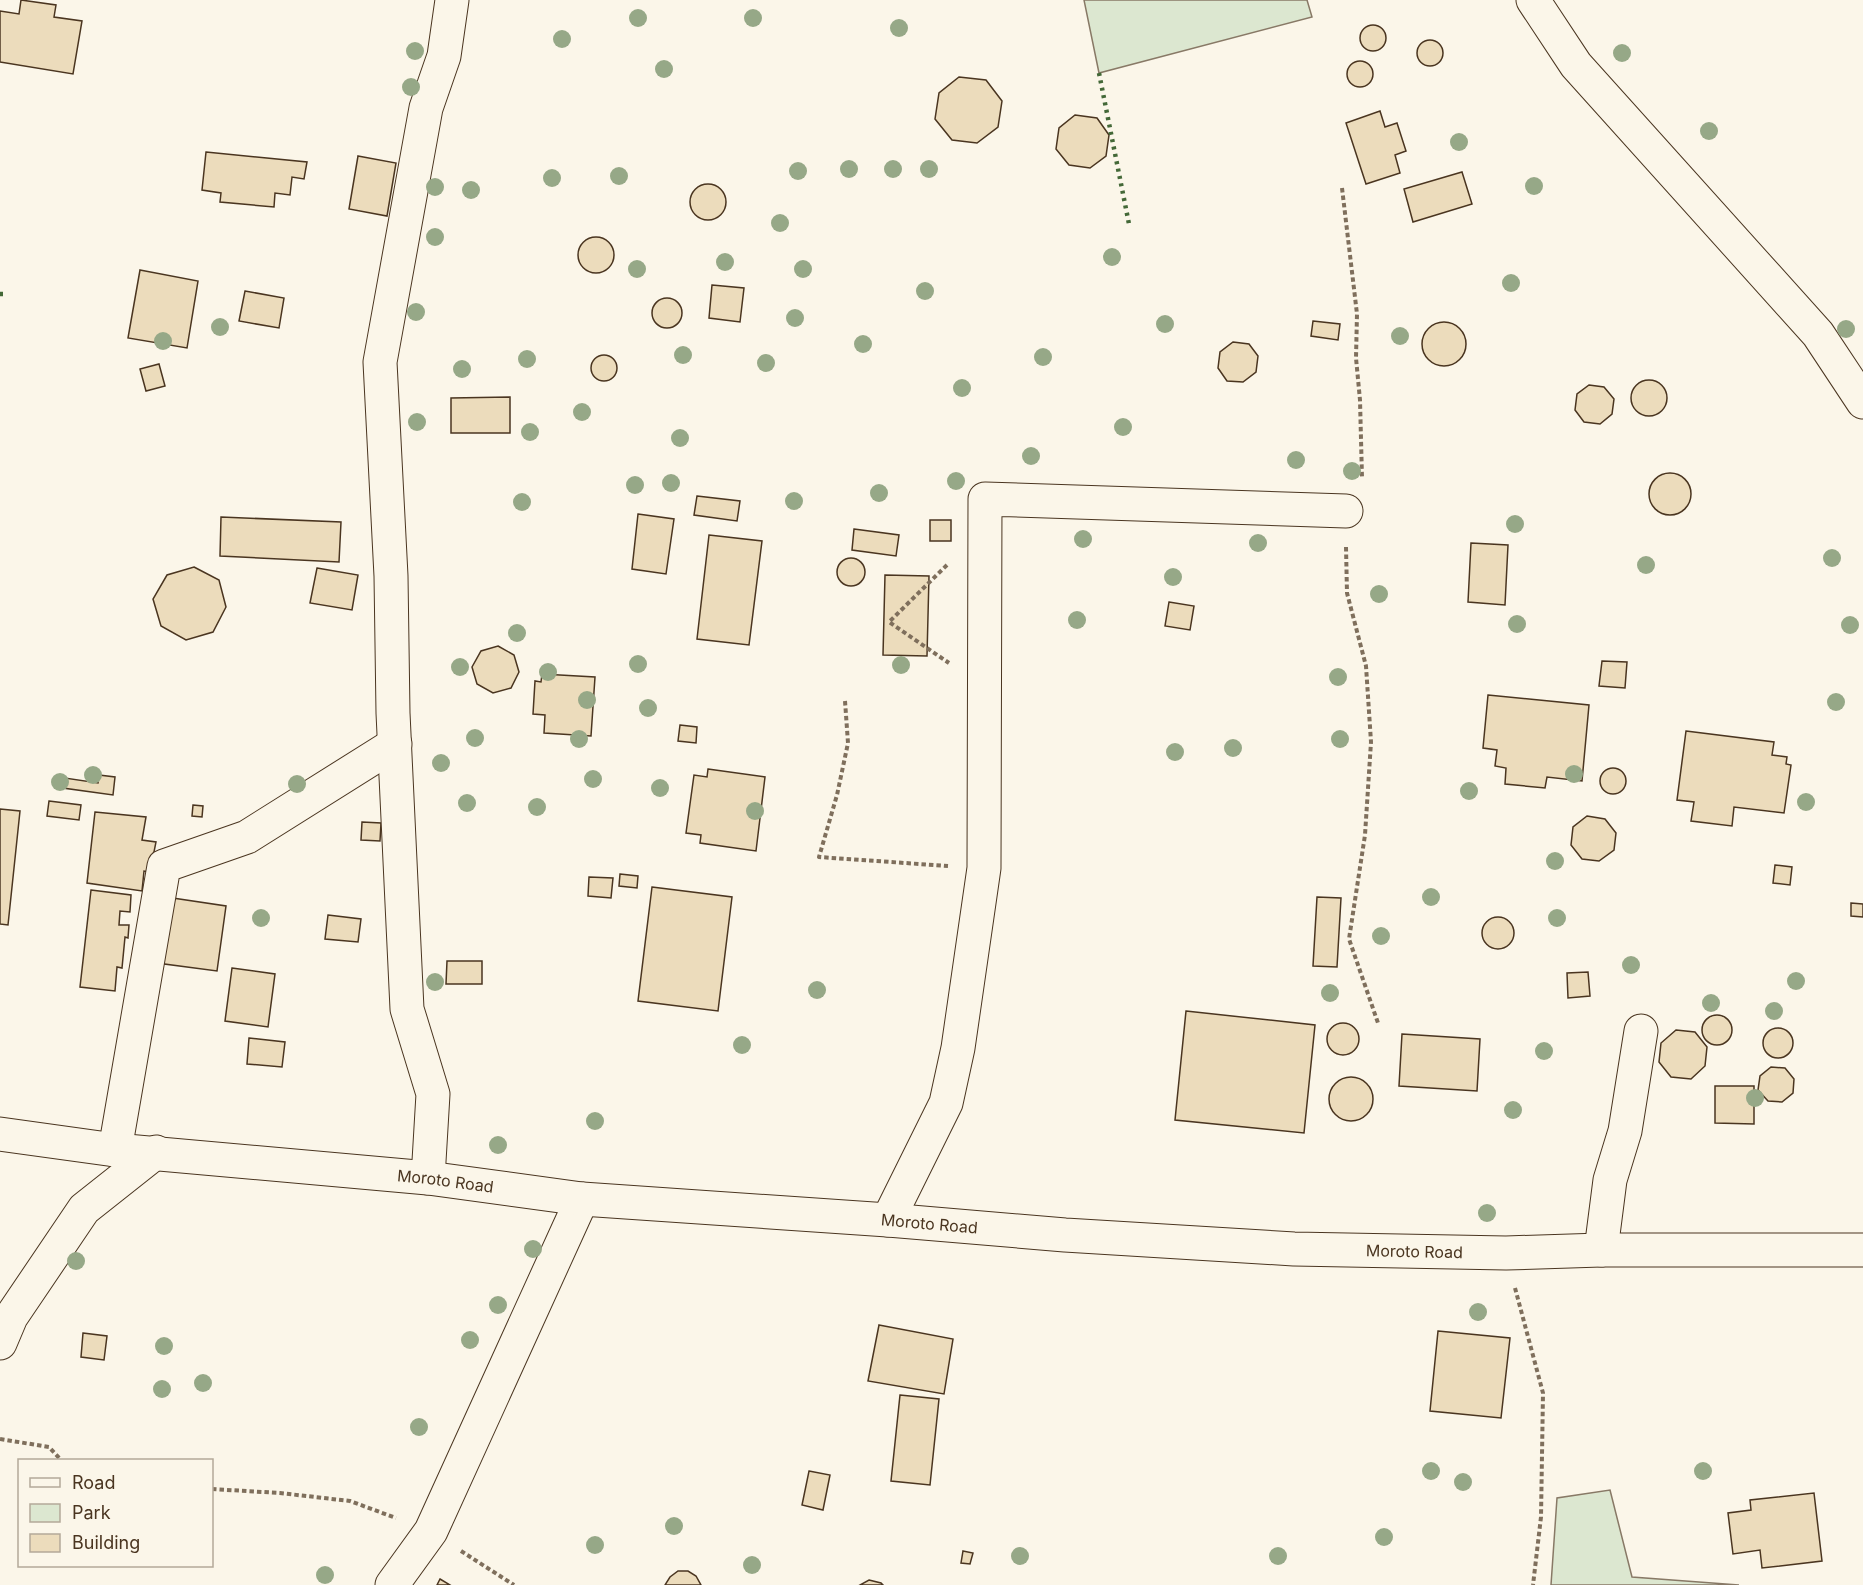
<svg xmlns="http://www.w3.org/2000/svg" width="1863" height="1585" viewBox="0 0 1863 1585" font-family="Inter,sans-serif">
<rect width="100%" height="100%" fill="#fbf6e9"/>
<!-- green -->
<g fill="#dce7d0" stroke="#887966" stroke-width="1.5">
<path d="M1084,0H1307L1312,17L1099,73Z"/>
<path d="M1610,1490L1632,1577L1739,1585H1551L1557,1498Z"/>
</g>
<!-- building -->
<g fill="#ecdcbc" stroke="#4a3520" stroke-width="1.5">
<path d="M21,0L56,5L54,17L82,21L73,74L0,62V11L19,14Z"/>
<circle cx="1373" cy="38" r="13"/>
<circle cx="1430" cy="53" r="13"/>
<circle cx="1360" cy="74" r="13"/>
<path d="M959,77L986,80L1002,101L998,127L977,143L952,140L935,119L939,93Z"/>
<path d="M1380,111L1385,127L1397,123L1406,151L1395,155L1400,173L1366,184L1346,123Z"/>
<path d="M1075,115L1097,118L1109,135L1106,156L1090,168L1069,165L1056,149L1059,128Z"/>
<path d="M206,152L307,162L304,179L292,177L290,195L275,193L274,207L220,202L221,193L202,190Z"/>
<path d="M358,156L396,163L387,216L349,209Z"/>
<path d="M1462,172L1472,204L1413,222L1404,189Z"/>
<circle cx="708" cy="202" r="18"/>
<circle cx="596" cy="255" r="18"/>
<path d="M140,270L198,281L187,348L128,338Z"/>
<path d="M712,285L744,288L740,322L709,318Z"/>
<path d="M245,291L284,298L279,328L239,321Z"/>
<circle cx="667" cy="313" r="15"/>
<path d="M1313,321L1340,324L1338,340L1311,336Z"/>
<circle cx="1444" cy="344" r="22"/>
<path d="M1233,342L1249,344L1258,356L1256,372L1243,382L1227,381L1218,368L1220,352Z"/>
<circle cx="604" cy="368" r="13"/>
<path d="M159,364L165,386L146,391L140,369Z"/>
<circle cx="1649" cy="398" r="18"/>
<path d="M1589,385L1604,387L1614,399L1612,414L1600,424L1584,422L1575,410L1577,394Z"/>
<path d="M510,397V433H451V398Z"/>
<circle cx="1670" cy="494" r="21"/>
<path d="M697,496L740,501L737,521L694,515Z"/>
<path d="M638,514L674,519L666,574L632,569Z"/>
<path d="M221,517L341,522L339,562L220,556Z"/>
<rect x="930" y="520" width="21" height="21"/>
<path d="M854,529L899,535L896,556L852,550Z"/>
<path d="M709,535L762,541L749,645L697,639Z"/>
<path d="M1471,543L1508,545L1505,605L1468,602Z"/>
<circle cx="851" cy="572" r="14"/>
<path d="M194,567L219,580L226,607L213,632L186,640L161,626L153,599L167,575Z"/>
<path d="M317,568L358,575L352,610L310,603Z"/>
<path d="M885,575L929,576L927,656L883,655Z"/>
<path d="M1169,602L1194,606L1190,630L1165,626Z"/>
<path d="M498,646L514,655L519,672L511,688L493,693L477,684L472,667L481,651Z"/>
<path d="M1602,661L1627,662L1625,688L1599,686Z"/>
<path d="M542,674L595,677L591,736L544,733L545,715L533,714L535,681L541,682Z"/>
<path d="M1488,695L1589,705L1582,781L1547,777L1545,788L1505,784L1506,768L1495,766L1497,750L1483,748Z"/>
<path d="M680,725L697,727L696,743L678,741Z"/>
<path d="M1686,731L1774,742L1772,755L1787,757L1786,764L1791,765L1784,813L1734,807L1732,826L1691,821L1694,802L1677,800Z"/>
<circle cx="1613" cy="781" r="13"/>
<path d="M708,769L765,777L756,851L700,843L701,835L686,833L694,775L707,777Z"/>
<path d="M99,775L115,777L113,795L63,788L65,778L98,783Z"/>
<path d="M49,801L81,805L79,820L47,816Z"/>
<path d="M193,805L203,806L202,817L192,816Z"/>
<path d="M0,809L20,811L8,925L0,924Z"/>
<path d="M95,812L146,817L142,840L156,842L150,872L144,871L142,891L87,883Z"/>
<path d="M1587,816L1605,819L1616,833L1614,850L1599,861L1582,859L1571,845L1573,827Z"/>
<path d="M362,822L381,823L380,841L361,840Z"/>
<path d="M1775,865L1792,867L1790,885L1773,883Z"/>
<path d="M620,874L638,876L637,888L619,886Z"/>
<path d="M589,877L613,878L611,898L588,896Z"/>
<path d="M652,887L732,897L718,1011L638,1001Z"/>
<path d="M91,890L131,895L130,912L120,911L119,925H129L128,938L125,937L122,968L117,967L115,991L80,987Z"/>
<path d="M166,897L226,906L217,971L157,963Z"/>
<path d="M1317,897L1341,898L1337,967L1313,966Z"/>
<path d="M1851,903L1863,904V917L1851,916Z"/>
<path d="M328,915L361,919L358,942L325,939Z"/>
<circle cx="1498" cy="933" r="16"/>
<path d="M447,961H482V984H446Z"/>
<path d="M232,968L275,974L268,1027L225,1021Z"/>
<path d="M1588,972L1590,996L1568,998L1567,973Z"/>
<path d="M1186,1011L1315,1025L1304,1133L1175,1120Z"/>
<circle cx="1717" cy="1030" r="15"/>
<circle cx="1343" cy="1039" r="16"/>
<circle cx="1778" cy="1043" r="15"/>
<path d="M1676,1030L1695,1032L1707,1047L1705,1066L1691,1079L1671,1077L1659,1062L1661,1043Z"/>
<path d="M1402,1034L1480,1039L1477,1091L1399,1086Z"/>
<path d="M249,1038L285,1042L282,1067L247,1064Z"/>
<path d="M1771,1067L1785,1068L1794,1079L1793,1093L1782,1102L1768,1101L1758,1090L1760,1076Z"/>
<circle cx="1351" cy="1099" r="22"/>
<path d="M1715,1086H1754V1124L1715,1123Z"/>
<path d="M879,1325L953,1339L944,1394L868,1381Z"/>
<path d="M1438,1331L1510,1338L1501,1418L1430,1411Z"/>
<path d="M83,1333L107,1336L104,1360L81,1357Z"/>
<path d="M900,1395L939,1399L930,1485L891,1481Z"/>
<path d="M809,1471L830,1475L823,1510L802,1505Z"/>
<path d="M1814,1493L1822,1561L1762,1568L1760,1550L1733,1554L1728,1513L1751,1510L1750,1500Z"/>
<path d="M963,1551L973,1553L970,1564L961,1563Z"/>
<path d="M678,1571H688L696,1576L701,1585H665L670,1577Z"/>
<path d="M440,1579L450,1585H437Z"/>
<path d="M869,1580L881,1583L883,1585H860Z"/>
</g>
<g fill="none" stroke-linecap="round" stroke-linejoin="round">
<!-- street casing -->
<g stroke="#4a3520" stroke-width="35">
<g id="street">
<path d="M1533,0L1576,65L1818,334L1863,402"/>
<path d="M115,1150L164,866L247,837L395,744"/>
<path d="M428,1178L433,1094L407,1009L393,713L391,576L380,362L426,108L444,56L452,0"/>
<path d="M888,1220L946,1103L958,1048L984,868L985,499L1346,511"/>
<path d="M1601,1250L1610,1180L1625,1131L1641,1031"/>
<path d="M0,1343L11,1317L84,1209L156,1152"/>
<path d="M392,1585L431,1531L582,1199"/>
</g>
</g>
<!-- secondary casing -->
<g stroke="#4a3520" stroke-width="35">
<g id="secondary">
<path id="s1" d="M0,1134L115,1150L428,1178L582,1199L888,1220L1065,1235L1294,1249L1506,1253L1601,1250H1863"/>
</g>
</g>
<!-- path -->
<g stroke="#7f6f5c" stroke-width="4" stroke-dasharray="4.5 3" stroke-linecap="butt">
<path d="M1342,188L1357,314L1356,358L1360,400L1362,478"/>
<path d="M1346,547L1347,593L1366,666L1371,742L1365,835L1349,939L1378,1023"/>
<path d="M947,565L889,622L949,663"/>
<path d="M845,701L848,743L837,795L819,857L948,866"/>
<path d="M1515,1288L1543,1393L1541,1517L1533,1585"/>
<path d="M0,1439L49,1447L61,1460"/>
<path d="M212,1489L280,1493L350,1501L396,1518"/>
<path d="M461,1551L514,1585"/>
</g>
<!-- street -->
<use href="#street" stroke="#fbf6e9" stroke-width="33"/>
<!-- secondary -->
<use href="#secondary" stroke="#fbf6e9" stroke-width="33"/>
<!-- hedge -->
<g stroke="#436837" stroke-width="4.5" stroke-dasharray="3 4.5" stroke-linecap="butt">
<path d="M1099,73L1129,224"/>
<path d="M0,294H3"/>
</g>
</g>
<!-- trees -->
<g fill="#96a887">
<circle cx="638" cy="18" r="9"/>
<circle cx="753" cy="18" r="9"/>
<circle cx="899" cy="28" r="9"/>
<circle cx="562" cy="39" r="9"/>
<circle cx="415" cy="51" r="9"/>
<circle cx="1622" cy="53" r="9"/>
<circle cx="664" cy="69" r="9"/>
<circle cx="411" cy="87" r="9"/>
<circle cx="1709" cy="131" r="9"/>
<circle cx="1459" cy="142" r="9"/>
<circle cx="849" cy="169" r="9"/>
<circle cx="893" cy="169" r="9"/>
<circle cx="929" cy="169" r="9"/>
<circle cx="798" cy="171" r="9"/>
<circle cx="619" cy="176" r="9"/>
<circle cx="552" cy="178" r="9"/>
<circle cx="1534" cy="186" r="9"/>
<circle cx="435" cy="187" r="9"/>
<circle cx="471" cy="190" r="9"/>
<circle cx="780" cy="223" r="9"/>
<circle cx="435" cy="237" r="9"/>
<circle cx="1112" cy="257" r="9"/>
<circle cx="725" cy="262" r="9"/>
<circle cx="637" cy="269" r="9"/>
<circle cx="803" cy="269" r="9"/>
<circle cx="1511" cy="283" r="9"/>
<circle cx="925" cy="291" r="9"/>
<circle cx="416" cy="312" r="9"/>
<circle cx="795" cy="318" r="9"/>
<circle cx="1165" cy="324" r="9"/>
<circle cx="220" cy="327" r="9"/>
<circle cx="1846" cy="329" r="9"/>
<circle cx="1400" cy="336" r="9"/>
<circle cx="163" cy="341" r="9"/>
<circle cx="863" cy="344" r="9"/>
<circle cx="683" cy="355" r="9"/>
<circle cx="1043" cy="357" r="9"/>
<circle cx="527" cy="359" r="9"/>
<circle cx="766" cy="363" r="9"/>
<circle cx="462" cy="369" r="9"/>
<circle cx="962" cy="388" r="9"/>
<circle cx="582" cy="412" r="9"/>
<circle cx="417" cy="422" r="9"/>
<circle cx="1123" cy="427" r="9"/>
<circle cx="530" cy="432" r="9"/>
<circle cx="680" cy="438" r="9"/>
<circle cx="1031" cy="456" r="9"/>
<circle cx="1296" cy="460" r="9"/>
<circle cx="1352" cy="471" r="9"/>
<circle cx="956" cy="481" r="9"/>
<circle cx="671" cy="483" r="9"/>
<circle cx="635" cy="485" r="9"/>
<circle cx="879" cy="493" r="9"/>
<circle cx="794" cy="501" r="9"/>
<circle cx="522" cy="502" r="9"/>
<circle cx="1515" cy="524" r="9"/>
<circle cx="1083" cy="539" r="9"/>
<circle cx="1258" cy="543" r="9"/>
<circle cx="1832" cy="558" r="9"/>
<circle cx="1646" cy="565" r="9"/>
<circle cx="1173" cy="577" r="9"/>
<circle cx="1379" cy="594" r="9"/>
<circle cx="1077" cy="620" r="9"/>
<circle cx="1517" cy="624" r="9"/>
<circle cx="1850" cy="625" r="9"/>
<circle cx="517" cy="633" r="9"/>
<circle cx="638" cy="664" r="9"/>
<circle cx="901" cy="665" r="9"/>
<circle cx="460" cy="667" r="9"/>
<circle cx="548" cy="672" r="9"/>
<circle cx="1338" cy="677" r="9"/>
<circle cx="587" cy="700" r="9"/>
<circle cx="1836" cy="702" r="9"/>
<circle cx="648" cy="708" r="9"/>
<circle cx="475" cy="738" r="9"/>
<circle cx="579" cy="739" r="9"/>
<circle cx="1340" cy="739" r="9"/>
<circle cx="1233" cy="748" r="9"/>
<circle cx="1175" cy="752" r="9"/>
<circle cx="441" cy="763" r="9"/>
<circle cx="1574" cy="774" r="9"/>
<circle cx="93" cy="775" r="9"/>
<circle cx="593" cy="779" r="9"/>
<circle cx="60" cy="782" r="9"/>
<circle cx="297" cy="784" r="9"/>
<circle cx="660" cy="788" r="9"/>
<circle cx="1469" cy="791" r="9"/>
<circle cx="1806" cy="802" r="9"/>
<circle cx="467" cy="803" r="9"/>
<circle cx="537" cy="807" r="9"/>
<circle cx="755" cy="811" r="9"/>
<circle cx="1555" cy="861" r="9"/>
<circle cx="1431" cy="897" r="9"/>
<circle cx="261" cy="918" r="9"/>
<circle cx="1557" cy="918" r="9"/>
<circle cx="1381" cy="936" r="9"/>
<circle cx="1631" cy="965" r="9"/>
<circle cx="1796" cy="981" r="9"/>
<circle cx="435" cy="982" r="9"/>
<circle cx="817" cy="990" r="9"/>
<circle cx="1330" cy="993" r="9"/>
<circle cx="1711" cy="1003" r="9"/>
<circle cx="1774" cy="1011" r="9"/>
<circle cx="742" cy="1045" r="9"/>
<circle cx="1544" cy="1051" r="9"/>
<circle cx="1755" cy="1098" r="9"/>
<circle cx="1513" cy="1110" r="9"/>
<circle cx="595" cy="1121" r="9"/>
<circle cx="498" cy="1145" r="9"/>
<circle cx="1487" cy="1213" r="9"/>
<circle cx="533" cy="1249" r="9"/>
<circle cx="76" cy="1261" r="9"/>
<circle cx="498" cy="1305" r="9"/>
<circle cx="1478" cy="1312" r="9"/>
<circle cx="470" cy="1340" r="9"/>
<circle cx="164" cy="1346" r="9"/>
<circle cx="203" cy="1383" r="9"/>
<circle cx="162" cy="1389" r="9"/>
<circle cx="419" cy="1427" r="9"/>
<circle cx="1431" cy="1471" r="9"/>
<circle cx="1703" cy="1471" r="9"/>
<circle cx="1463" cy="1482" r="9"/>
<circle cx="674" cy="1526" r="9"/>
<circle cx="1384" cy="1537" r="9"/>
<circle cx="595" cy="1545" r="9"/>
<circle cx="1020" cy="1556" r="9"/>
<circle cx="1278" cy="1556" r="9"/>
<circle cx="752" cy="1565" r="9"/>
<circle cx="325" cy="1575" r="9"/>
</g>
<g text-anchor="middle" stroke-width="4.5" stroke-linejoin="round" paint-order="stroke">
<!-- street labels -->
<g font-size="16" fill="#4a3520" stroke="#fbf6e9">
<text dy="6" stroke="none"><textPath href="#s1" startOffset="448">Moroto Road</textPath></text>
<text dy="6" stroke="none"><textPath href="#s1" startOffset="934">Moroto Road</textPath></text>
<text dy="6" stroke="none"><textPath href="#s1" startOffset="1420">Moroto Road</textPath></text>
</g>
</g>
<!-- legend -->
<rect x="18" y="1459" width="195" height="108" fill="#fbf6e9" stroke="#b4a999" stroke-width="1.5"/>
<rect x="30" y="1478" width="30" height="9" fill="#fbf6e9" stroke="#b4a999" stroke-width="1.5"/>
<text x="72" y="1489" font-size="18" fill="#4a3520">Road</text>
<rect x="30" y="1504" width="30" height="18" fill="#dce7d0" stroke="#b4a999" stroke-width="1.5"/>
<text x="72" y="1519" font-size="18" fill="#4a3520">Park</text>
<rect x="30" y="1534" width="30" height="18" fill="#ecdcbc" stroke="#b4a999" stroke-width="1.5"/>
<text x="72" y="1549" font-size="18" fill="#4a3520">Building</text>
</svg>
